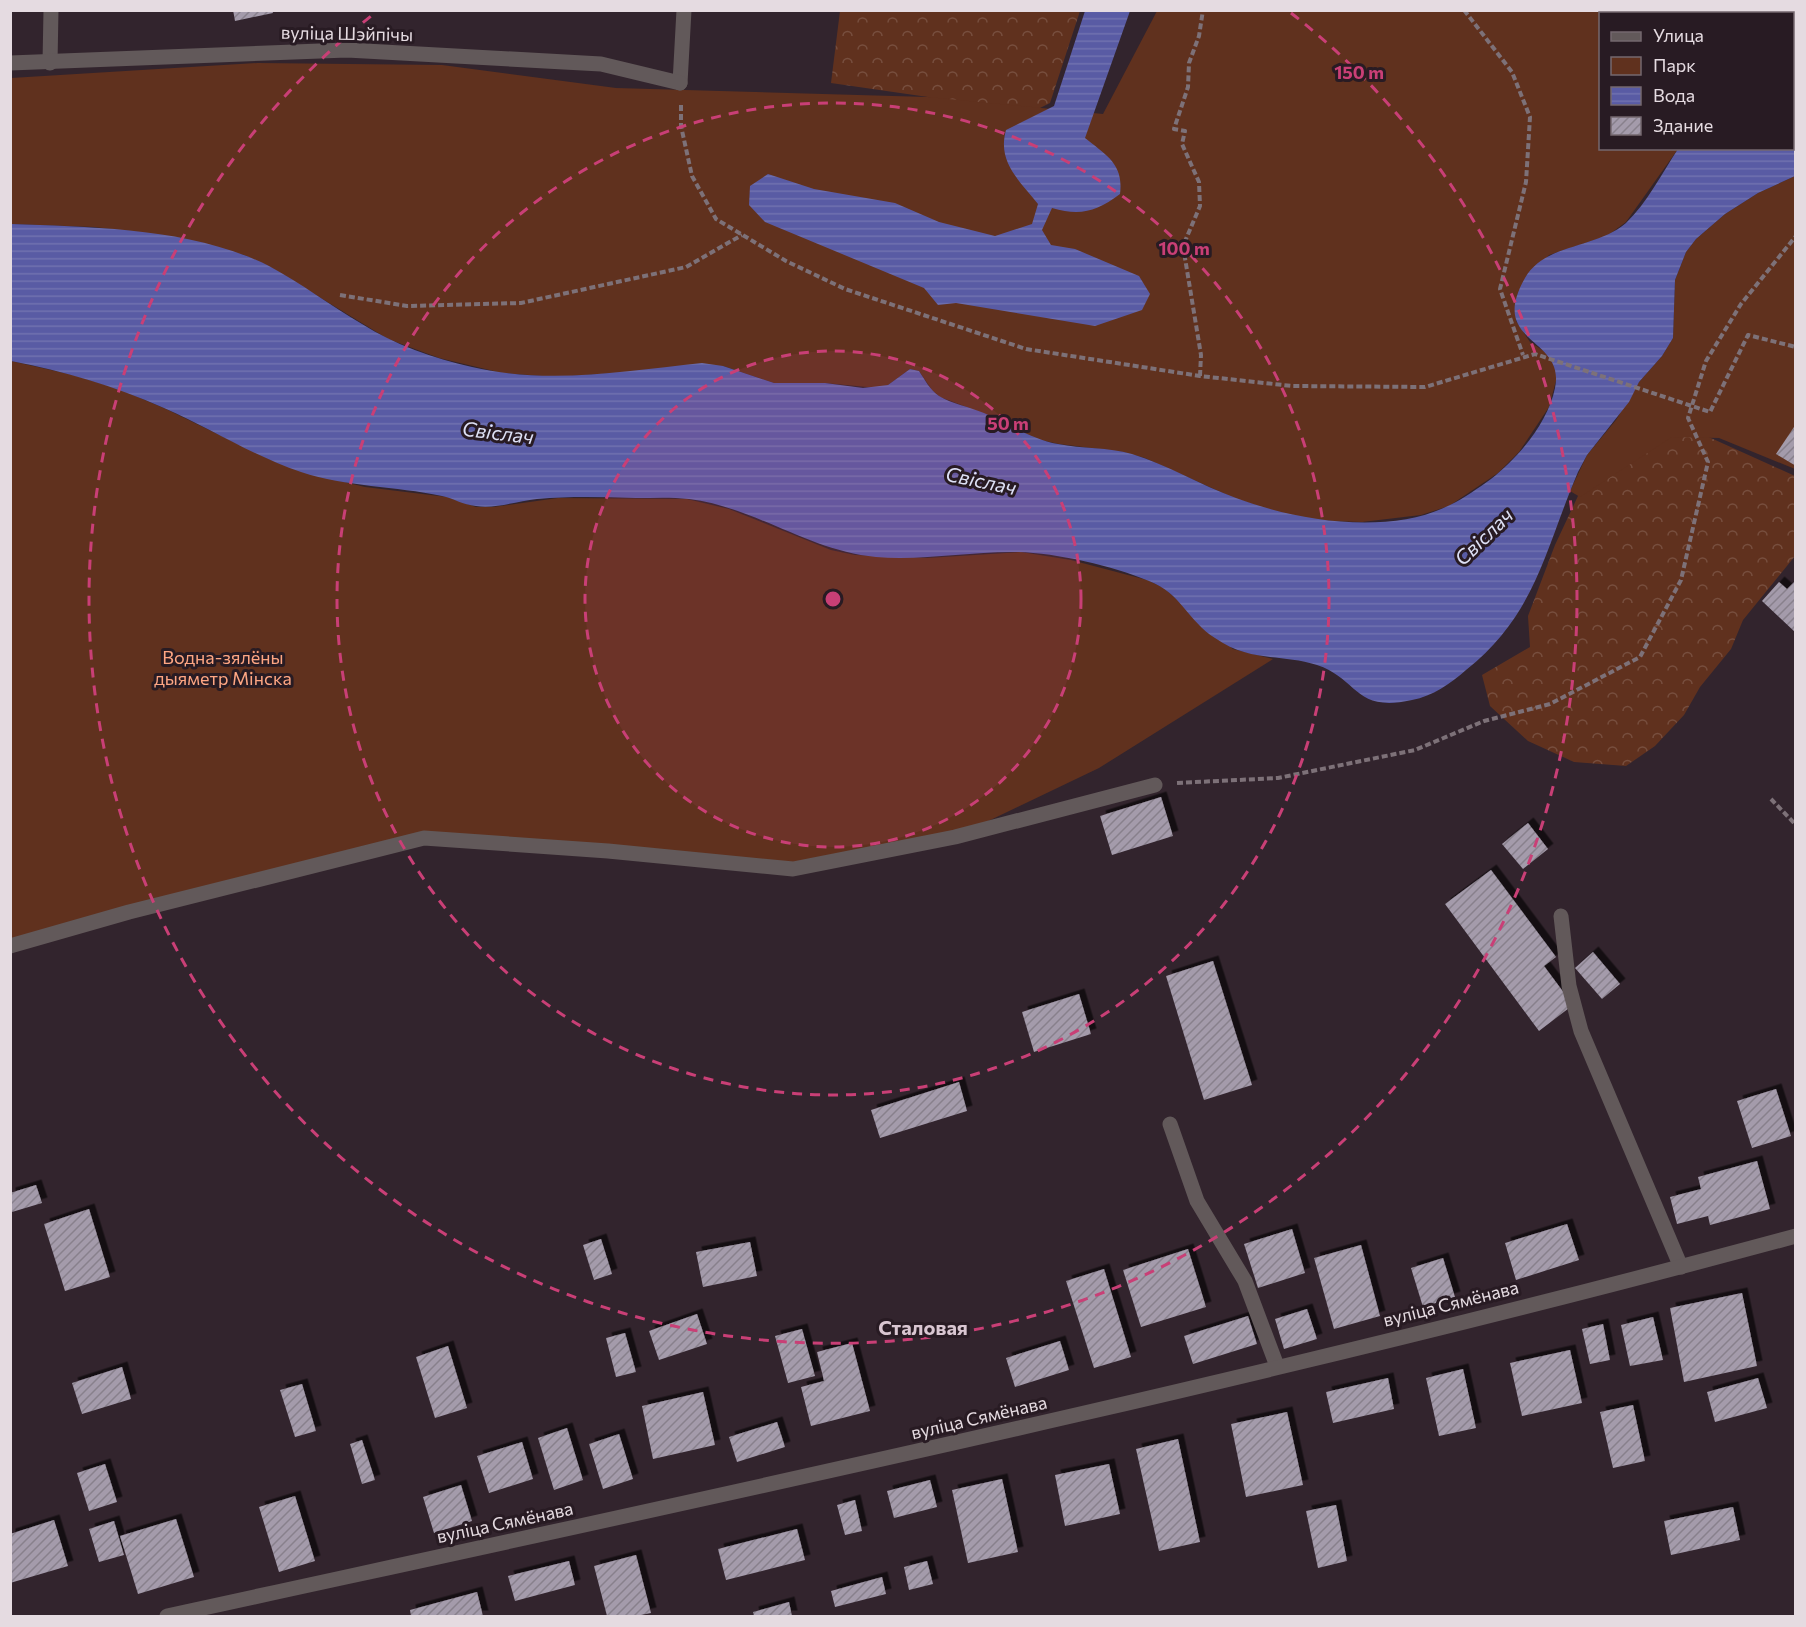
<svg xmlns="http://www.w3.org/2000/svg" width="1806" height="1627" viewBox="0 0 1806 1627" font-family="Commissioner,sans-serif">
<defs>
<pattern id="forest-crowns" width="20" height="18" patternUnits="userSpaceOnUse" patternTransform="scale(1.5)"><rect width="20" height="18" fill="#60311e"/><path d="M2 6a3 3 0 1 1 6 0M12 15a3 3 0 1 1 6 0" fill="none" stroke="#774e3e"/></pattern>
<pattern id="water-rules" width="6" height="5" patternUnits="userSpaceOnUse" patternTransform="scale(1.5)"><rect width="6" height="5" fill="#595ba4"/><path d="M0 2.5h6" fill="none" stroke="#7172b0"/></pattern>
<pattern id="building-hatch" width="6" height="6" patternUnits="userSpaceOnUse" patternTransform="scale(1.5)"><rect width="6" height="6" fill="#a49bab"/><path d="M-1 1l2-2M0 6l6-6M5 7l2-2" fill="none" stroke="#88808c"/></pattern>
<filter id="shadow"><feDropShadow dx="5.5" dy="-5.5" stdDeviation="0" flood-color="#0009"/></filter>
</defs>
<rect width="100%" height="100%" fill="#32242d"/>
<!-- forest -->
<g fill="url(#forest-crowns)">
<path d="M840,11H1080L1050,103L1004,126L928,97L831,83Z"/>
<path d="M1682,425L1795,476V556L1743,620L1731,649L1700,687L1684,715L1655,746L1626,766L1574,762L1528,741L1490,706L1482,675L1530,647L1528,616L1555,545L1593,464Z"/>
</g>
<!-- green -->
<g fill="#60311e">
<path d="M1157,11H1771L1769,14H1600V148L1678,149L1626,222L1607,236L1549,255L1518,293L1516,321L1530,342L1550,355L1556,366L1557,377L1549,407L1519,452L1498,473L1449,506L1421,515L1362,522L1332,521L1301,518L1267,509L1234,498L1145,458L1123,452L1059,444L1036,439L988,415L940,397L932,390L919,371L910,369L888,385L877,388L825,383H774L723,366L556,377L502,373L439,358L388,339L270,267L244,255L146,233L94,227L11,224V78L258,63L442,65L616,88L928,97L1103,114Z"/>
<path d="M1795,176V469L1719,438L1672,437L1580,497L1570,491L1587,455L1616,420L1639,382L1662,356L1673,338L1675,280L1686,252L1696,239L1725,214L1758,193Z"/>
<path d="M11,361L73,375L119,389L166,409L273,461L303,472L365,487L447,497L476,507H493L558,498L687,499L729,509L831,550L855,555L927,558L1021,552L1071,560L1147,580L1164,588L1233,649L1273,659L1099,768L955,837L793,869L424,838L11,946Z"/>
</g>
<!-- water -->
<g fill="url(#water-rules)">
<path d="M1085,11H1130L1085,138C1106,155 1124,164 1120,194C1096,212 1080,216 1052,208L1042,230L1051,245L1075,249L1139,276L1150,294L1142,310L1095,326L956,303L938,305L924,288L765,222L749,205L750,186L768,174L814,189L895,203L939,222L995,236L1032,224L1038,204C1019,180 997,162 1006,130L1054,106Z"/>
<path d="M1771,11H1795V176L1758,193L1725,214L1696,239L1686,252L1675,280L1673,338L1662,356L1639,382L1629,402L1587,455L1578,472C1545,549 1536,615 1466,670C1450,684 1433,696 1412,700C1354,713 1359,679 1317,665C1280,653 1251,663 1215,638C1188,621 1181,593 1149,581C1113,566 1057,553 1018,552C971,551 923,561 876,557C809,551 755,507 689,499C672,497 653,498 636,498C603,497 570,496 537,499C517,501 496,509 476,506C463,505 453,498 442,496C395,486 347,487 301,472C253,456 210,428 164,408C114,386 64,371 11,361V224C94,227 193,228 269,266C301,283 331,306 362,324C395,345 433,358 472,367C549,385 625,371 702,363L723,366L774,383H825L863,388L888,385L910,369L919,371C925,380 930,390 939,396C952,404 970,407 984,413C1009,424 1031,439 1058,444C1082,449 1108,447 1132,454C1168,465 1200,485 1236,498C1297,521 1389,536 1450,505C1465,498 1478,488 1491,479C1518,458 1548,423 1555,388C1566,336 1487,345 1525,278C1545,243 1596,249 1626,223C1647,203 1662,173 1678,149L1792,148V14L1769,13Z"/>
</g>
<!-- building -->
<g fill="url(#building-hatch)" filter="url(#shadow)">
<path d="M233,10H272L273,13L235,21Z"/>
<path d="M1794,427L1796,428V466L1776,454Z"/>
<path d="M1796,580V633L1762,601L1779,582L1787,589Z"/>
<path d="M1161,797L1173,836L1112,855L1100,816Z"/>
<path d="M1528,823L1548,849L1523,869L1502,844Z"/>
<path d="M1491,870L1556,957L1544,966L1573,1005L1539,1031L1445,904Z"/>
<path d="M1593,952L1620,984L1602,999L1575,968Z"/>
<path d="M1213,961L1252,1085L1204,1100L1166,976Z"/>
<path d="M1079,994L1091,1034L1034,1052L1022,1012Z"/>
<path d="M959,1082L967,1111L880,1138L871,1110Z"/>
<path d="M1776,1089L1791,1136L1752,1148L1737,1101Z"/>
<path d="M1757,1161L1770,1209L1710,1225L1708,1216L1677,1224L1670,1197L1701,1189L1698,1177Z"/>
<path d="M36,1185L42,1203L12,1212L10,1193Z"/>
<path d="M89,1209L110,1277L65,1291L44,1224Z"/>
<path d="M1567,1224L1579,1260L1516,1280L1505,1243Z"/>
<path d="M1292,1229L1305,1273L1258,1288L1244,1244Z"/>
<path d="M601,1239L612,1274L594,1280L583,1245Z"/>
<path d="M750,1242L757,1276L703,1287L696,1252Z"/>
<path d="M1361,1245L1380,1316L1334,1329L1314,1258Z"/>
<path d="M1188,1249L1206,1307L1141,1327L1123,1270Z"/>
<path d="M1443,1258L1455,1297L1423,1307L1411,1268Z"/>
<path d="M1104,1269L1131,1357L1094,1368L1066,1281Z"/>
<path d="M1742,1293L1757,1366L1684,1382L1670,1308Z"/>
<path d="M1307,1309L1317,1339L1284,1349L1275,1319Z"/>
<path d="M697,1314L707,1344L659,1360L649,1331Z"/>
<path d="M1248,1316L1257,1344L1193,1364L1184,1336Z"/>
<path d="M1653,1317L1663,1360L1630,1366L1621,1325Z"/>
<path d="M1603,1324L1610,1360L1590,1364L1582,1329Z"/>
<path d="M802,1329L815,1376L788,1383L775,1336Z"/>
<path d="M625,1333L636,1372L616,1377L606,1338Z"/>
<path d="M1060,1341L1069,1370L1015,1387L1006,1358Z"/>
<path d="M852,1343L870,1411L811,1426L801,1387L824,1381L817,1352Z"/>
<path d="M448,1346L467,1408L435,1418L416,1357Z"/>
<path d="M1570,1350L1582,1403L1522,1416L1510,1363Z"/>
<path d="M122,1367L131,1399L82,1414L72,1383Z"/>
<path d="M1463,1369L1476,1428L1439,1436L1426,1378Z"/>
<path d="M1388,1378L1394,1409L1333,1423L1326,1392Z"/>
<path d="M1758,1378L1767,1408L1715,1422L1707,1392Z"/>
<path d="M302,1384L316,1431L295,1437L280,1390Z"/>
<path d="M703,1392L715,1445L653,1459L642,1406Z"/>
<path d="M1633,1405L1645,1461L1613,1468L1600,1412Z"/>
<path d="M1287,1412L1303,1485L1246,1497L1231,1424Z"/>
<path d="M777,1422L785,1447L737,1462L729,1437Z"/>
<path d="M567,1428L583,1480L554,1490L538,1438Z"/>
<path d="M619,1434L633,1479L603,1489L589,1444Z"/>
<path d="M1178,1439L1200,1542L1159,1551L1136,1449Z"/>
<path d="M362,1440L375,1480L362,1484L350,1444Z"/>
<path d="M522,1442L533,1479L489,1493L477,1456Z"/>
<path d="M105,1464L117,1502L89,1511L77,1473Z"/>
<path d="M1109,1464L1120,1514L1065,1526L1055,1475Z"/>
<path d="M1002,1479L1018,1552L968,1563L952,1490Z"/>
<path d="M930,1480L937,1507L894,1518L887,1491Z"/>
<path d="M461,1485L472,1521L434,1533L423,1497Z"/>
<path d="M295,1496L315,1561L279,1572L259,1507Z"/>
<path d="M855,1500L862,1531L845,1535L837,1505Z"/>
<path d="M1336,1505L1347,1561L1318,1568L1306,1511Z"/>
<path d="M1733,1507L1740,1540L1671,1555L1664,1521Z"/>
<path d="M176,1519L194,1577L138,1594L120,1536Z"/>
<path d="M54,1520L68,1566L10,1583V1534Z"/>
<path d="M114,1521L124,1555L99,1562L89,1529Z"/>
<path d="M797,1529L805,1560L726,1580L718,1549Z"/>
<path d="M636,1555L651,1613L636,1616H607L594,1566Z"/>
<path d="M569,1561L575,1585L515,1601L508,1576Z"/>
<path d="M927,1561L933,1584L909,1590L904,1567Z"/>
<path d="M882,1577L886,1594L835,1607L831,1591Z"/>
<path d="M477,1592L483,1616H411L410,1610Z"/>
<path d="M789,1602L792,1616H754L753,1612Z"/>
</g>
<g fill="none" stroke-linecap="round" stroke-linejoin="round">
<!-- path -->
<g stroke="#7d7178" stroke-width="4" stroke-dasharray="6 3" stroke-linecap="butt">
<path d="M1464,10L1512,72L1530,117L1526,182L1500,289L1523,355"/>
<path d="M681,105V126L692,176L716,219L786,261L845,289L1026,349L1200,376L1292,386L1425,387L1535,354L1710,412L1748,335L1796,347"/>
<path d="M340,295L407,306L521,303L686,267L742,235"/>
<path d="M1200,376L1201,355L1183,246L1200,206L1199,182L1182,144L1185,131L1174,129L1188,87L1189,63L1199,36L1203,10"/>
<path d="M1177,783L1278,778L1415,750L1484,721L1550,704L1640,657L1681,580L1708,462L1688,418L1706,361L1741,304L1796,236"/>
<path d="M1771,799L1796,825"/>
</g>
<!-- lane -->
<g stroke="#62595a" stroke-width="15">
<path d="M50,63L51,10"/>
<path d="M680,83L684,10"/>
<path d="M1561,916L1569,986L1581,1031L1681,1267"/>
<path d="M10,946L129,912L424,838L608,851L793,869L955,837L1155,785"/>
<path d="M1170,1124L1197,1201L1245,1281L1277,1366"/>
</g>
<!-- street -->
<g stroke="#62595a" stroke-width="15">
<path d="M10,63L347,50L601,64L680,83"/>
<path d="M167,1616C712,1497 1257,1382 1796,1236"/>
</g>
</g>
<!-- distance rings -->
<circle cx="833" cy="599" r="248" fill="#c93f76" fill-opacity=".12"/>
<g fill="none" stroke="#c93f76" stroke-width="3" stroke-dasharray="10 8">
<circle cx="833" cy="599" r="248"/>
<circle cx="833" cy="599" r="496"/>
<path d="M1291 13A744 744 0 1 1 375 13"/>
</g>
<g text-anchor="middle" stroke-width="6" stroke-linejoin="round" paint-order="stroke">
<!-- street labels -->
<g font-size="18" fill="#e5dbe1" stroke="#281b23">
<text transform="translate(347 34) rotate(1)" y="6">вуліца Шэйпічы</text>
<text transform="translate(1451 1304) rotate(-14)" y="6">вуліца Сямёнава</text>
<text transform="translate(979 1418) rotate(-13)" y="6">вуліца Сямёнава</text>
<text transform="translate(505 1523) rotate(-12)" y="6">вуліца Сямёнава</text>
</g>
<!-- park labels -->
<g font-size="18" fill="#fea683" stroke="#281b23">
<text x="223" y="664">Водна-зялёны<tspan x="223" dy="21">дыяметр Мінска</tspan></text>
</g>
<!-- water labels -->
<g font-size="20" font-style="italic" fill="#dee1f6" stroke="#281b23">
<text transform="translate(498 433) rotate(7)" y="7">Свіслач</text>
<text transform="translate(981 481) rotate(12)" y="7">Свіслач</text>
<text transform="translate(1484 537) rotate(-44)" y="7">Свіслач</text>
</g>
<!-- neighbourhood labels -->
<g font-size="20" font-weight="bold" fill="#d9c6d1" stroke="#281b23">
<text x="923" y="1335">Сталовая</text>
</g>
</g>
<circle cx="833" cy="599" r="9" fill="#c93f76" stroke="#281b23" stroke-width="3"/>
<g font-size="18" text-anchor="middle" font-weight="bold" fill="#c93f76" stroke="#281b23" stroke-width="6" stroke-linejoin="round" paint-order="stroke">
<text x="1359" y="79">150 m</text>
<text x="1184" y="255">100 m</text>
<text x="1008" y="430">50 m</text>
</g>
<!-- border -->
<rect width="1806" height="1627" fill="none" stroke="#e5dbe1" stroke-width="24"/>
<!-- legend -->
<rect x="1599" y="12" width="195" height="138" fill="#281b23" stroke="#74686f" stroke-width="1.5"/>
<rect x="1611" y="32" width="30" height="9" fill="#62595a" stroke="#74686f" stroke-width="1.5"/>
<text x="1653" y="42" font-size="18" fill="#e5dbe1">Улица</text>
<rect x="1611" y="57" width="30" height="18" fill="#60311e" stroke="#74686f" stroke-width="1.5"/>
<text x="1653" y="72" font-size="18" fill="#e5dbe1">Парк</text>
<rect x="1611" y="87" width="30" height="18" fill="url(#water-rules)" stroke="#74686f" stroke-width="1.5"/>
<text x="1653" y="102" font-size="18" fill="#e5dbe1">Вода</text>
<rect x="1611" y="117" width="30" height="18" fill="url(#building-hatch)" stroke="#74686f" stroke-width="1.5"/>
<text x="1653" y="132" font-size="18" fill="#e5dbe1">Здание</text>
</svg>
